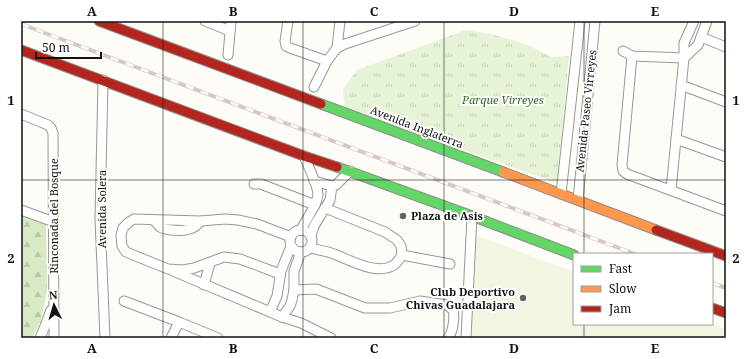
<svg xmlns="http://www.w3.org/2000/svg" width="747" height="359" viewBox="0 0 747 359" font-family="'Noto Serif',serif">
<defs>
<pattern id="grass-tufts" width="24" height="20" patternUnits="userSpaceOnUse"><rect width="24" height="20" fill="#e7f3d7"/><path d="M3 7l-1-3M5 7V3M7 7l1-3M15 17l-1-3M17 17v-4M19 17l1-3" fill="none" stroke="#c5cfb8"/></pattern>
<pattern id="forest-firs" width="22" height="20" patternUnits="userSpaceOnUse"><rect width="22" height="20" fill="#d8eac5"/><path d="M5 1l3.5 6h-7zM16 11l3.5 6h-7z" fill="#b8c8a8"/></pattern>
</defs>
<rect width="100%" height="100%" fill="#fdfcf7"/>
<!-- grass -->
<path fill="url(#grass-tufts)" d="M466,30L491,34L509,39L530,46L551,57L569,56L557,183L345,108L343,89L357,70Z"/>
<!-- forest -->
<path fill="url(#forest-firs)" d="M21,210L46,223V228L47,290L45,302L40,322L32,338H21Z"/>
<!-- pitch -->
<path fill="#f0f6e1" d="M475,235L574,272V324H712L726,329V338H469Z"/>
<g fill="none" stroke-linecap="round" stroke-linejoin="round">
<!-- street casing -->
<g stroke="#979795" stroke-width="11">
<g id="street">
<path d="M205,21L230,31"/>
<path d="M288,21L285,41L286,46L290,48L327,61"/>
<path d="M701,37L726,47"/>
<path d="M337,48L340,21"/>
<path d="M623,51L632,56L684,58L698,45L707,21"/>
<path d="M228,55L231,21"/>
<path d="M632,56L622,165L623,171L627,174L726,211"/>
<path d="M103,80L100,219L105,338"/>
<path d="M681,85L726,102"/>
<path d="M314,87L327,61L337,48L345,44L415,21"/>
<path d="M21,114L48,125L51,128L53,133L54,338"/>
<path d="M676,139L726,157"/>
<path d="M314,181L332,186"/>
<path d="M254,184H261L315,205"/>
<path d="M671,190L684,58V43L694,21"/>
<path d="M561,194L580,21"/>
<path d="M578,200L595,21"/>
<path d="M21,210L54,222"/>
<path d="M153,220C156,222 158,225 160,227C167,231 187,232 194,227C197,226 199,223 201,221"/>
<circle cx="301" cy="241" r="11"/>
<path d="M301,230C304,223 309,217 312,210C315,206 317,200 318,195C318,185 308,166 304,156"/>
<path d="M311,236L314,226L330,200L332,186L336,185L350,171"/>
<path d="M310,248C318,250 327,251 334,254C350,260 377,276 394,265C397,263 400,258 402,255L401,246L397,240L385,232L325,208"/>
<path d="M402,255L450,264"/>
<path d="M173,271L282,317L301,323L331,338"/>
<path d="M280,274L240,259L224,257L194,268L183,270L168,269L126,252L122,246L121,235L123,228L129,222L134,219L201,221L225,219L238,220L257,224L291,237"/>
<path d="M204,285L210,263"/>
<path d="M294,290L316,289L365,308H390L420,301L447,305L453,310C455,317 453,332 448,338"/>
<path d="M124,301L179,322L218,338"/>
<path d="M270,312L277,296L281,271L291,246"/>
<path d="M282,317L290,306L292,300L294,290V271L301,252"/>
<path d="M40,338L45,326L51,310"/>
<path d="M171,338L179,322"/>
<path d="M466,338L472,216"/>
</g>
</g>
<!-- fast casing -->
<g stroke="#8e8d8b" stroke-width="11">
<g id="fast">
<path d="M321,104L503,172"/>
<path d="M337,167L472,216L574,255"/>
</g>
</g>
<!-- slow casing -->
<g stroke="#8e8d8b" stroke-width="11">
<path id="slow" d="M503,172L656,230"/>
</g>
<!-- jam casing -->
<g stroke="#8e8d8b" stroke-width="11">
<g id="jam">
<path d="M99,21L321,104"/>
<path d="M21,50L304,156L337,167"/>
<path d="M656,230L726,256"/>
<path d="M712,308L726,313"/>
</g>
</g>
<!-- street -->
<use href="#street" stroke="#fffffe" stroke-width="9"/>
<!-- fast -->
<use href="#fast" stroke="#63d668" stroke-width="9"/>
<!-- slow -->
<use href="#slow" stroke="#ff974d" stroke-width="9"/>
<!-- jam -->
<use href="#jam" stroke="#b3261e" stroke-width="9"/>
<!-- rail casing -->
<g stroke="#d9c6c7" stroke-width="4">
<g id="rail">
<path d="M21,24L635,254"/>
<path d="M712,283L726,288"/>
</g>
</g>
<!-- rail -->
<use href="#rail" stroke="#fff" stroke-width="2.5" stroke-dasharray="8" stroke-linecap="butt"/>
</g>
<!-- grid -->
<path fill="none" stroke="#111" stroke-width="1" stroke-opacity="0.55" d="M163,21V338M303,21V338M444,21V338M584,21V254M21,180H726M584,324V338"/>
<!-- markers -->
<g fill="#646362" stroke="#fff" stroke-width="1.5">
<circle cx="403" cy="216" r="4"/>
<circle cx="523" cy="298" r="4"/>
</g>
<g text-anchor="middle" stroke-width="4" stroke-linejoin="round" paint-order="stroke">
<!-- park labels -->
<g font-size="11" font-style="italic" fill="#2f6b1f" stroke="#fff">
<text x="503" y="104">Parque Virreyes</text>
</g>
<!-- street labels -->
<g font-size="11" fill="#111" stroke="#fff">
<text transform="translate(586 111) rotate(-84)" y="4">Avenida Paseo Virreyes</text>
<text transform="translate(417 127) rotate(21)" y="4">Avenida Inglaterra</text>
<text transform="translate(102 209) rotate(-90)" y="4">Avenida Solera</text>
<text transform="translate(54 216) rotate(-90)" y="4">Rinconada del Bosque</text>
</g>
<!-- poi labels -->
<g font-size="11" font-weight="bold" fill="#111" stroke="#fff" text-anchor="start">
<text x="411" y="220">Plaza de Asis</text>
<text x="515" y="296" text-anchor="end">Club Deportivo<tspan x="515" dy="13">Chivas Guadalajara</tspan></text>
</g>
</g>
<!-- border -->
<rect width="747" height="359" fill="none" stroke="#ffffff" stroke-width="44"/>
<!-- legend -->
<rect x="573" y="253" width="140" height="72" fill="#ffffff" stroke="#a0a0a0"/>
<rect x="581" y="266" width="20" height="6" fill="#63d668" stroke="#a0a0a0"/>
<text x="609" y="273" font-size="12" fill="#111111">Fast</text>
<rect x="581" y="286" width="20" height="6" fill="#ff974d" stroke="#a0a0a0"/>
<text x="609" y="293" font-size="12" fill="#111111">Slow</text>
<rect x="581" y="306" width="20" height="6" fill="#b3261e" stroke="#a0a0a0"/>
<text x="609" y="313" font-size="12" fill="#111111">Jam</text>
<!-- north arrow -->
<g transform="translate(54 305) rotate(355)" stroke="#ffffff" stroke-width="3" paint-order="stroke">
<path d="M0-3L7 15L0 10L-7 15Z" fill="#111111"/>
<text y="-6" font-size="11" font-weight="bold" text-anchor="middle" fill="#111111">N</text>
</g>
<!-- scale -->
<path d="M36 52v6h65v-6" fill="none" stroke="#111111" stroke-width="2"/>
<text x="42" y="52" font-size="12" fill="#111111" stroke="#ffffff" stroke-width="3" paint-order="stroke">50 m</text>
<rect x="22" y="22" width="703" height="315" fill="none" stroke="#111" stroke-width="1.5"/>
<g font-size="13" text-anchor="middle" font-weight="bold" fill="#111">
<text x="92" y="16">A</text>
<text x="233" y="16">B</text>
<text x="374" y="16">C</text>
<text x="514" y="16">D</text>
<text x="655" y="16">E</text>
<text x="11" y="105">1</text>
<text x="736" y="105">1</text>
<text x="11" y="263">2</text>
<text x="736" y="263">2</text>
<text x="92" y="353">A</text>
<text x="233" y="353">B</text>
<text x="374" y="353">C</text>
<text x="514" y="353">D</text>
<text x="655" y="353">E</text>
</g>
</svg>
